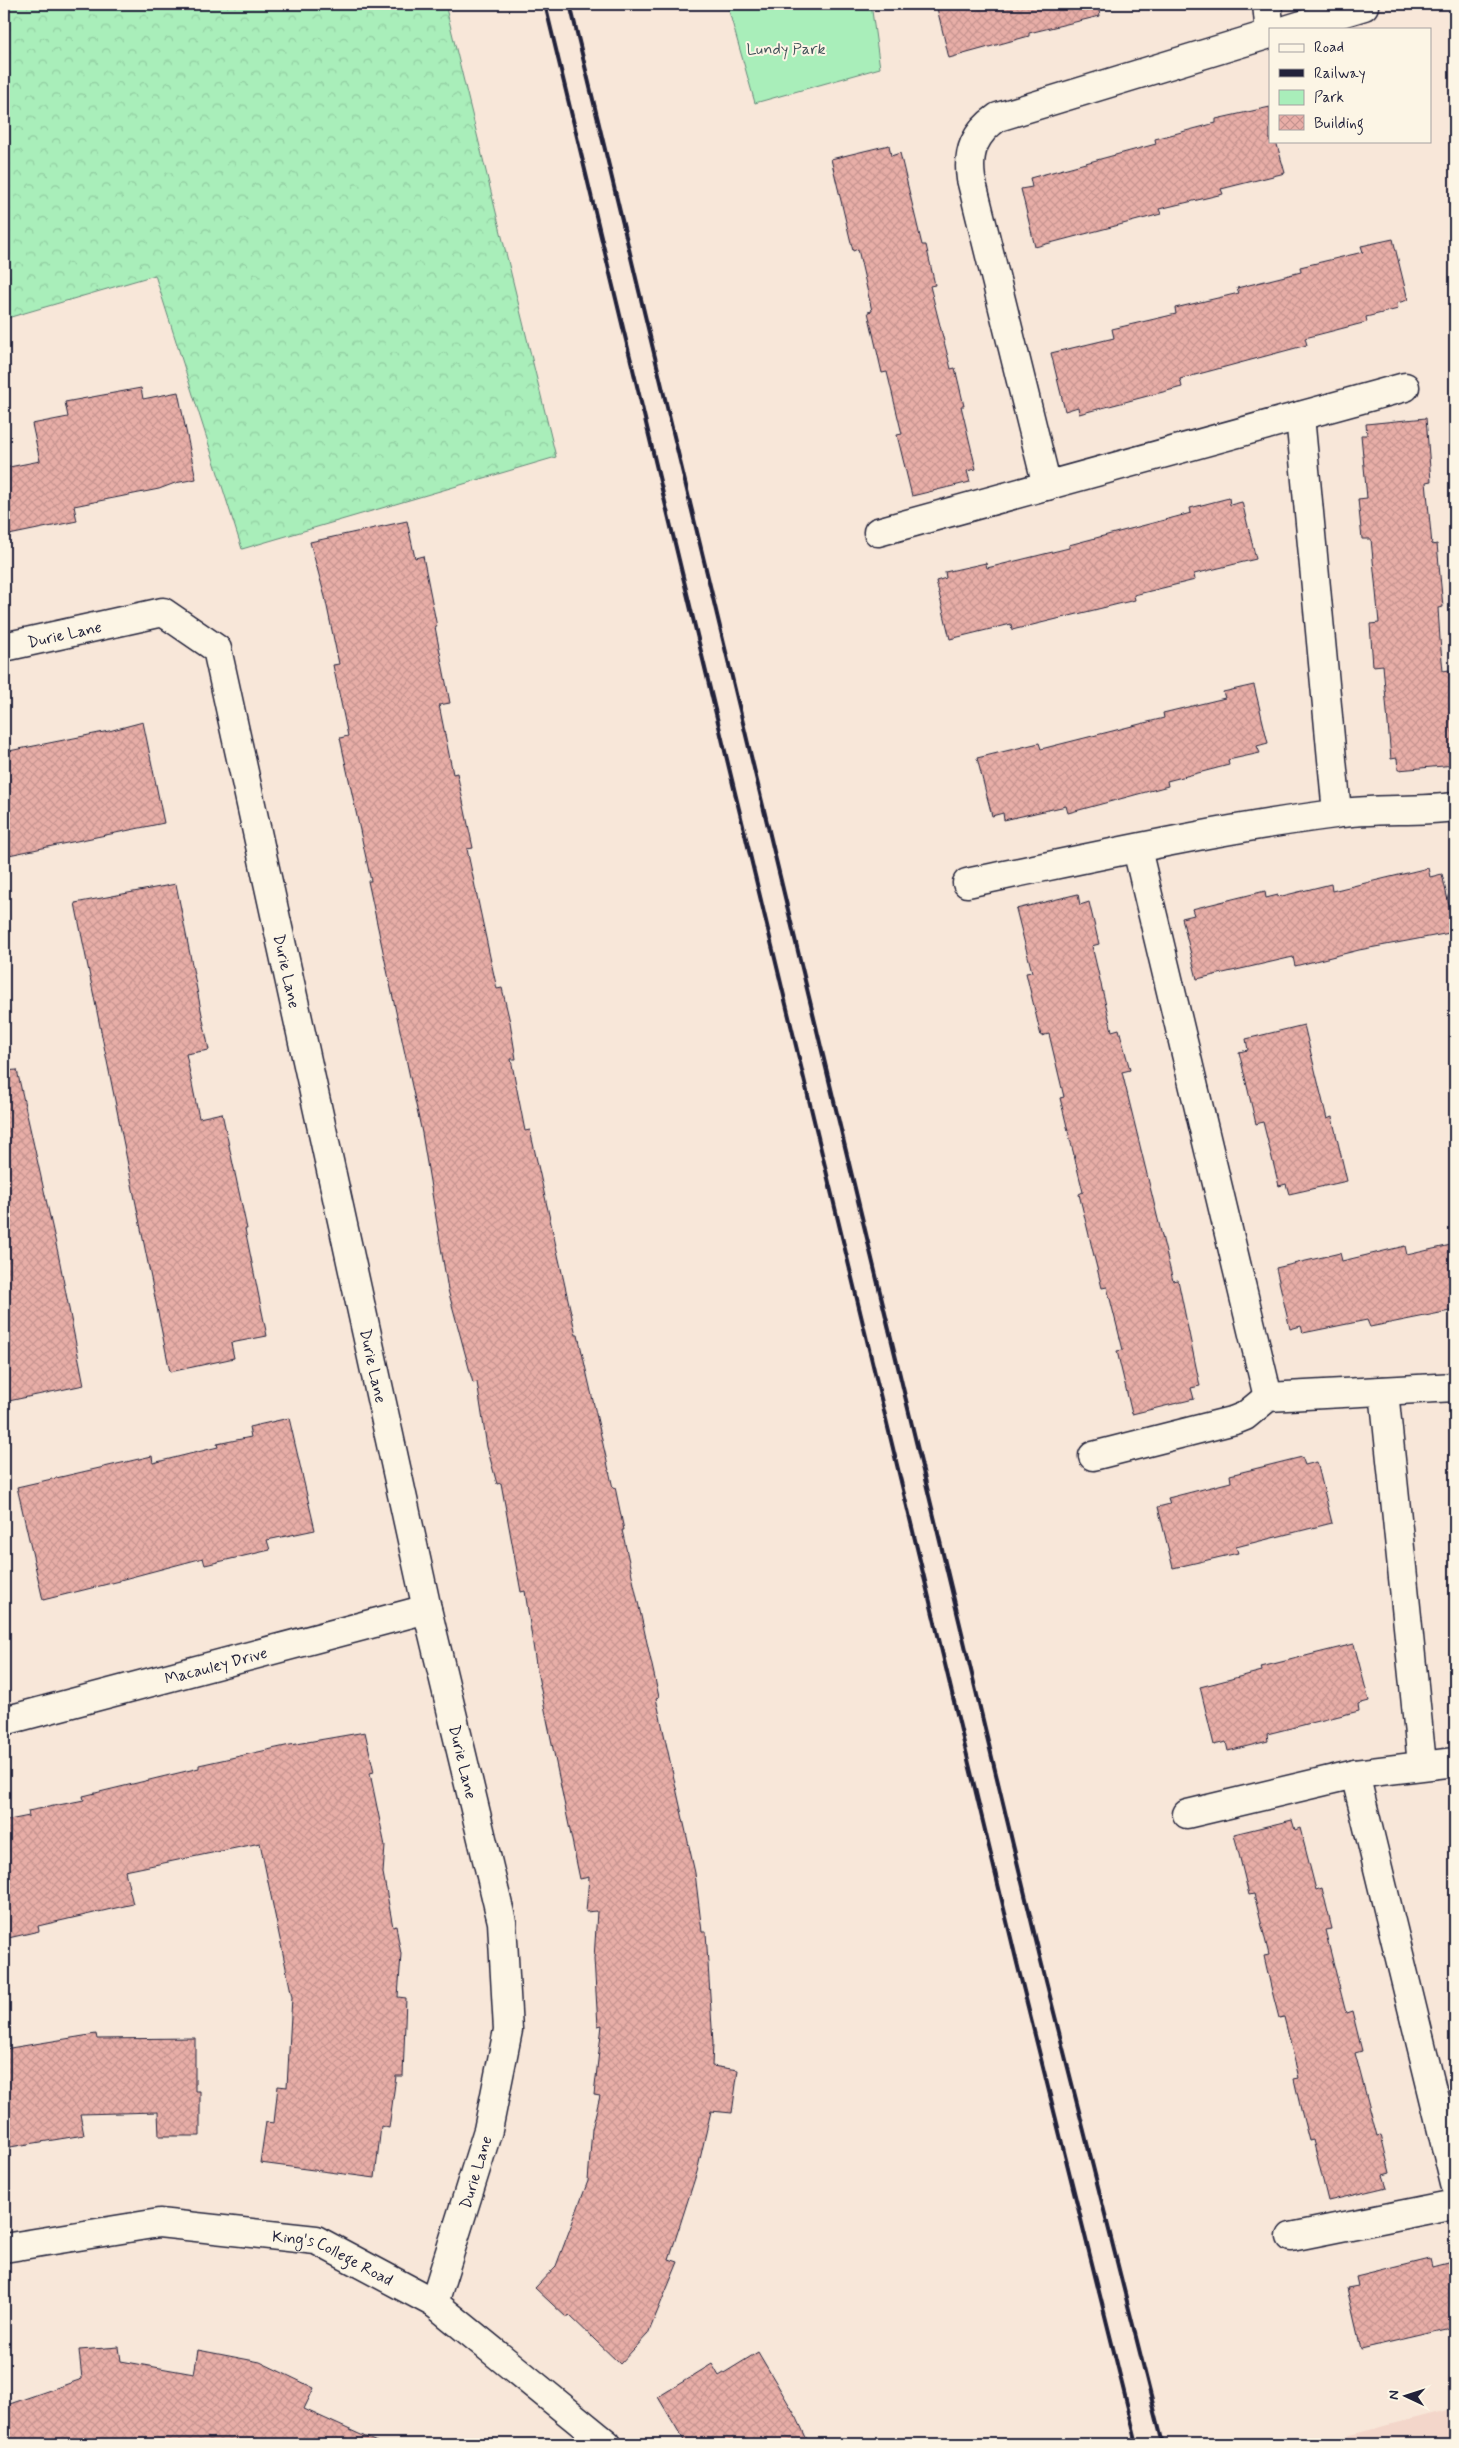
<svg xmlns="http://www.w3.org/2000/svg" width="1459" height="2448" viewBox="0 0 1459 2448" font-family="Mynerve,sans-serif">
<defs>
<pattern id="forest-crowns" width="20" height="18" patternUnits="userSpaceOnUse" patternTransform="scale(1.25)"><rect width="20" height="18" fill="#a9eeba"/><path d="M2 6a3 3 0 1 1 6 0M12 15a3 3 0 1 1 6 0" fill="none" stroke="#91cca1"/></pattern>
<pattern id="building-cross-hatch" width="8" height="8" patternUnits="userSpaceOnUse" patternTransform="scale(1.25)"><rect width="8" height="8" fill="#e8aea7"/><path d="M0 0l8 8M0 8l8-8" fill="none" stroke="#c79591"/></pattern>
</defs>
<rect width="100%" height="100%" fill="#f8e7d9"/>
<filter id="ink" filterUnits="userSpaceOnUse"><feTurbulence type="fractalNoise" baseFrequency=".02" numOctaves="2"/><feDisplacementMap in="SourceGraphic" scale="10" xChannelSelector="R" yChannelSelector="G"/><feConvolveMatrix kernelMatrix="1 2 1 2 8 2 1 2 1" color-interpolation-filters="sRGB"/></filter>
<g filter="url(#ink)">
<!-- built -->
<path fill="#f3d6ca" d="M1455,2408V2444H1315Z"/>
<!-- forest -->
<path fill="url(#forest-crowns)" stroke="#66887a" d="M4,4H445L556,457L242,549L155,275L4,319Z"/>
<!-- park -->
<path fill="#a9eeba" stroke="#66887a" d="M727,4H871L880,68L755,103Z"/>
<!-- building -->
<g fill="url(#building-cross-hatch)" stroke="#22223b">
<path d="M936,4H1098L1100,16L1029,33V36L949,58Z"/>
<path d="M1270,107V141H1276L1285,173L1221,189L1223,194L1159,209L1161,214L1035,247L1021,189L1032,187L1030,178L1156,144L1155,139L1216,123V119Z"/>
<path d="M889,145L891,156L900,153L922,245H926L935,285L930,286L951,369L955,368L964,406H961L976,469L967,471L970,482L912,496L897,435L902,434L887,372L882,373L868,312L872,311L858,249L853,251L831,159Z"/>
<path d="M1393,239L1408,300L1397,303L1398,309L1366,317L1367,322L1305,338L1307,345L1180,379L1182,387L1079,414L1078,407L1065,411L1051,353L1114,338L1112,329L1176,314L1175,308L1239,293L1237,288L1301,272L1300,267L1363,252L1361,246Z"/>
<path d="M141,388L143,399L178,392L196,479L175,483L159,489L74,506L77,521L4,536V468L40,461L32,424L68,417L65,402Z"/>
<path d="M1426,418L1431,481L1426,482L1432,545L1437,544L1443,607L1438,608L1440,639L1443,671L1449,670L1455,765L1398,770L1397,758L1391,759L1383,665L1373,666L1370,624L1379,623L1371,539H1362L1358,499L1367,498L1361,435H1367L1366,424Z"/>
<path d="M1229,498L1230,505L1242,502L1256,559L1194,574L1195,580L1134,595L1135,600L1012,630L1011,624L950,639L936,581L946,578L945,572L986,563L987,568L1069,548V545L1191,513L1190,508Z"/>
<path d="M407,521L415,558L423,556L437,627H435L450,703L439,705L453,774L457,773L473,848L467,849L490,957L497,989L502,988L510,1022L516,1059H511L525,1131L530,1130L576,1335H578L613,1488L615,1487L624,1530H622L659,1697L656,1698L695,1873L702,1932H706L713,2043L712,2066L738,2070L732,2113L711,2111L697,2172L669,2259L678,2262L648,2334L620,2364L569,2315L567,2318L535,2288L556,2266L588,2181L592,2129L600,2096L594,2095L602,2025L598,2026L594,1959L597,1911L586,1912L589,1877L580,1879L537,1671L525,1591L521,1592L501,1483L497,1484L487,1447L477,1382L473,1383L448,1290L422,1133L375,914L368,881H371L340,738L348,736L333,665L339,664L325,597L310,542Z"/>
<path d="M1254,685L1268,743L1257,746L1260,753L1228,760L1229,765L1167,781L1168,786L1068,813L1066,806L1004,820L1003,813L992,816L977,758L1039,743L1041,749L1164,718L1163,713L1225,698L1223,692Z"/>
<path d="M143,722L164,823L4,856V752L109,731Z"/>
<path d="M1428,868L1430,877L1442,874L1455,932L1359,950L1295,966L1293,957L1197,979L1182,918L1194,915L1192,909L1265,891L1266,898L1278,895V897L1331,884L1332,891Z"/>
<path d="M176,884L209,1050L186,1054L199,1118L222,1113L247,1229H245L267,1336L231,1343L234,1358L170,1372L75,903Z"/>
<path d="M1078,894L1080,905L1089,902L1099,944L1092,946L1112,1031L1119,1029L1130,1070L1122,1072L1173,1281L1178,1280L1200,1386L1191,1388L1194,1399L1132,1414L1117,1351L1123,1350L1107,1287L1102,1288L1094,1256L1079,1194L1083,1192L1060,1098L1064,1097L1049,1034L1041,1036L1026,973L1032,972L1016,909Z"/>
<path d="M1304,1025L1327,1119L1332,1117L1347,1181L1289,1194L1286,1184L1279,1186L1263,1122L1256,1124L1239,1052L1248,1050L1246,1039Z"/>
<path d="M17,1070L58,1253L84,1385L4,1402V1071Z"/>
<path d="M1455,1244V1310L1370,1327L1367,1320L1303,1333L1301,1326L1290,1329L1276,1268L1340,1253L1342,1261L1405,1246L1407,1255Z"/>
<path d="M289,1418L315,1530L267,1540L270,1550L205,1565L203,1558L120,1580V1581L43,1600L17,1487L152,1456L153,1463L218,1447L217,1444L251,1437L249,1427Z"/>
<path d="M1302,1457L1305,1465L1317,1462L1332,1523L1236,1547L1238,1553L1173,1568L1158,1507L1170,1504L1168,1498L1231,1482L1230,1475Z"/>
<path d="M1354,1644L1369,1701L1358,1704L1359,1711L1267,1734L1268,1741L1228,1751L1226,1742L1214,1745L1200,1687L1262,1671L1261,1667Z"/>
<path d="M365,1732L374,1772L370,1773L385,1846L383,1873L393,1927L396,1926L401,1954L398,1997L406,1998L403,2076H396L389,2128L381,2126L375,2178L260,2163L266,2122L274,2123L278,2086L287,2087L292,1997L260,1843L125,1871L133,1904L38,1926L39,1931L4,1939V1821L29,1816L28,1811L84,1800L83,1796L199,1768V1765L290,1745Z"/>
<path d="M1292,1820L1295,1830L1300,1828L1316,1890L1322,1888L1332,1929L1325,1930L1346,2013L1352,2011L1362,2051L1355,2053L1377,2136L1381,2135L1390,2173L1383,2175L1387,2187L1328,2201L1313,2140L1309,2141L1301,2110L1294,2079L1299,2078L1284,2017L1279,2018L1271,1987L1264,1956L1269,1955L1254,1894L1249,1895L1234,1834Z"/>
<path d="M96,2034L97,2039L195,2038V2091H200V2136H159L158,2112L80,2114L84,2135L4,2148V2049Z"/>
<path d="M1430,2259L1432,2267L1455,2261V2327L1361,2349L1347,2288L1358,2286L1356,2277Z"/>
<path d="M119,2347L121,2361L194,2374L198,2350L260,2362L314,2388L304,2409L381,2444H4V2406L82,2379L79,2350Z"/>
<path d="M758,2352L797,2418L809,2444H686L658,2397L712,2364L719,2376Z"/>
</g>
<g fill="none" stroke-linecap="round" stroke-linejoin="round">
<!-- minor casing -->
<g stroke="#22223b" stroke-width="31">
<g id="minor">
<path d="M1267,4L1270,34"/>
<path d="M1289,29L1364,6"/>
<path d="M1300,416L1337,813"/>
<path d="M1047,486L971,179C967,151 975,133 998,117L1270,34"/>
<path d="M878,532L1405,387"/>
<path id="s1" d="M4,647L163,612L217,649L427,1609L502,1922L508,2030L488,2130L434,2303"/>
<path d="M1137,849L1268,1397"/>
<path d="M967,883C1089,858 1211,830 1335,814C1374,808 1415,812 1455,807"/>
<path d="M1384,1391L1422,1764"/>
<path d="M1093,1456L1235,1420L1245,1416L1268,1397L1455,1387"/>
<path id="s2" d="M4,1721L427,1609"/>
<path d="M1355,1774L1455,2184"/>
<path d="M1187,1814L1355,1774L1455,1762"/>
<path d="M1291,2237L1455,2204"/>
<path id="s3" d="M4,2248L159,2223L316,2240L434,2303L607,2444"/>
</g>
</g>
<!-- minor -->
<use href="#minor" stroke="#fcf5e5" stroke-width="28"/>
<!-- rail -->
<g stroke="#22223b" stroke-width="4">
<path d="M545,4L1017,1963L1137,2444"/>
<path d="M570,4L1040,1957L1163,2444"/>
</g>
</g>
</g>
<g text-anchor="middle" stroke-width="4" stroke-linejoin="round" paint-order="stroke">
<!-- park labels -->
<g font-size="16" fill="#44555b" stroke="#fcf5e5">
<text x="786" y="54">Lundy Park</text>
</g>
<!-- street labels -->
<g font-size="16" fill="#22223b" stroke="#fcf5e5">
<text dy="6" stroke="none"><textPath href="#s1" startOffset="62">Durie Lane</textPath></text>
<text dy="6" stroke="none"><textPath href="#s1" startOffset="558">Durie Lane</textPath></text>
<text dy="6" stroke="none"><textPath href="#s1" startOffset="962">Durie Lane</textPath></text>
<text dy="6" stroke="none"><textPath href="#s2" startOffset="219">Macauley Drive</textPath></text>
<text dy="6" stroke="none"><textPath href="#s1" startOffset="1368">Durie Lane</textPath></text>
<text transform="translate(475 2172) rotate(-73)" y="6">Durie Lane</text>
<text dy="6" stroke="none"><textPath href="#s3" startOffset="336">King's College Road</textPath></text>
</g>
</g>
<!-- margin -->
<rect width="1459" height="2448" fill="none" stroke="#fcf5e5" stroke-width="20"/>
<rect x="10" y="10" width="1439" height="2428" fill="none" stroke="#22223b" stroke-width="2" filter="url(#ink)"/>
<!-- legend -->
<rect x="1269" y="28" width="162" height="115" fill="#fcf5e5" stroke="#a5a1a1"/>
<rect x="1279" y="44" width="25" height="8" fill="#fcf5e5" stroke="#a5a1a1"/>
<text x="1314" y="52" font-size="15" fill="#22223b">Road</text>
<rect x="1279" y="69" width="25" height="8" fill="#22223b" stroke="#a5a1a1"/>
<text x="1314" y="78" font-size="15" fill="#22223b">Railway</text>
<rect x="1279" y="90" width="25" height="15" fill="#a9eeba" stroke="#a5a1a1"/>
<text x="1314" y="102" font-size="15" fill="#22223b">Park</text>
<rect x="1279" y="115" width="25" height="15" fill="url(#building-cross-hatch)" stroke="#a5a1a1"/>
<text x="1314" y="128" font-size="15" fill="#22223b">Building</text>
<!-- north arrow -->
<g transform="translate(1406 2396) rotate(274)" stroke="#fcf5e5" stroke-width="4" paint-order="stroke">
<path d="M0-4L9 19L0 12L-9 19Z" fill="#22223b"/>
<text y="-8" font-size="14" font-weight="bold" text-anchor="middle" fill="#22223b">N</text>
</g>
</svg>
